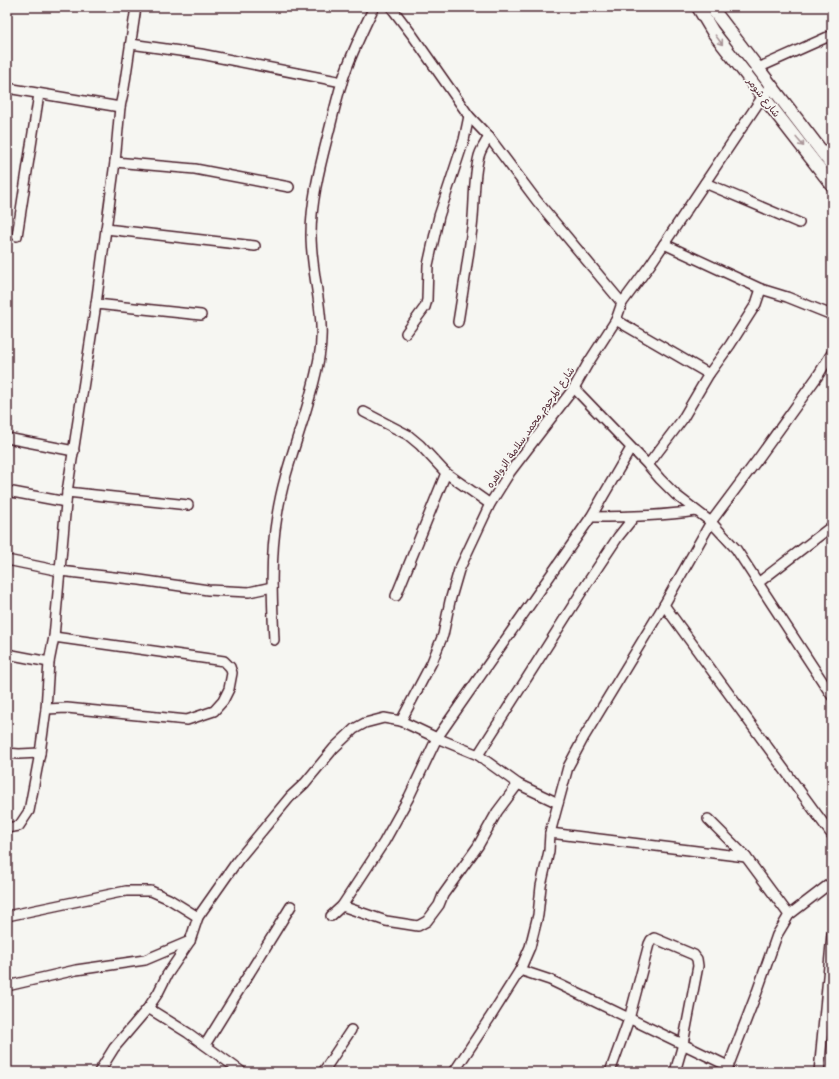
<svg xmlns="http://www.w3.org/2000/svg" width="839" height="1079" viewBox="0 0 839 1079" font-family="'Playpen Sans','Playpen Sans Arabic',sans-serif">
<rect width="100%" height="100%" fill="#f6f6f2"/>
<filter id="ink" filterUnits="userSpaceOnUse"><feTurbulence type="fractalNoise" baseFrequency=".025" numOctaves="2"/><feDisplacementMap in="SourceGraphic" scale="8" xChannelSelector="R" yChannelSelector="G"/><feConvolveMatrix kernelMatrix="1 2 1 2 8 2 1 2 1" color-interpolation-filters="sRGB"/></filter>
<g filter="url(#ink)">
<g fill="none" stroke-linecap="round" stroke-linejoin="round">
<!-- minor casing -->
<g stroke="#4a1f2b" stroke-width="12">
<g id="minor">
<path d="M391,7L413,36L469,116L489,137L537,201L622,303"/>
<path d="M131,44L201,54L342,82"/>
<path d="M758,68L832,35"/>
<path d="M7,88L120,107"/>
<path d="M115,162L195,169L289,187"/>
<path d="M705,183L799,223"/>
<path d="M106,229L255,246"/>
<path d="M17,236L39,94"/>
<path d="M761,289L787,297L832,315"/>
<path d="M96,304L201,315"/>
<path d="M616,320L709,374"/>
<path d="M458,322C463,291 468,260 472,228C475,205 473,179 479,156C481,149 485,143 489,137"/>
<path d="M406,333L425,307L427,300L428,265L439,216L464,140L469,116"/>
<path d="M574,388L648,465L660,479L676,495L711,522L736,549L832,696"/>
<path d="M364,412L408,435L420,445L446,473L490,504"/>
<path d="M7,438L74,451"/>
<path d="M648,465L682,420L709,374L730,345L756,304L761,289L664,244"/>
<path d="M7,491L66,502"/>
<path d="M67,492L188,505"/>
<path d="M591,517L631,448"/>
<path d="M7,560L60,571L140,580L208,590L249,592L272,587"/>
<path d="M758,583L832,526"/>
<path d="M396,596L446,473"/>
<path d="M664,605L832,835"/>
<path d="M274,640C272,599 270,557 277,516C285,462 310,412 319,358C327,318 311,276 311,235C311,203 319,170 327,139C332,120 336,101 342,82C350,56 362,32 374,7"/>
<path d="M7,654L49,662"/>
<path d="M46,709L67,708L187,720L214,711L223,701L229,689L232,673L230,667L224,661L54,637"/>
<path d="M401,721L432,662L443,635L450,601L459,570L490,504L510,472L574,388L587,365L616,320L622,303L650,265L763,96L772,87"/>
<path d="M7,753L19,754L40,753"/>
<path d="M478,755L586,585L618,537L634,517"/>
<path d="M708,819L746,857L789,915"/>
<path d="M7,828L19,826L29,811L40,753L46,709L49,662L54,637L67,492L96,304L115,162L120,107L124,88L136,7"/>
<path d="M550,833L746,857"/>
<path d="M342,906L386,921L418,926L427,921L439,905L443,895L478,846L497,812L518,784"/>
<path d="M7,916L126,891H151L169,899L198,917"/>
<path d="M331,916L342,906L384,842L409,797L437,738L478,755L518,784L558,803"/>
<path d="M520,970L550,980L728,1066"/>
<path d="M7,986L76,970L145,960L190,941"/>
<path d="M148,1008L158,993L167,975L190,941L198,917L238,860L290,797L305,783L334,748L354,729L365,723L384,718L401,721L437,738L591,517C626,517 661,516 696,511"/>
<path d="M205,1045L291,906"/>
<path d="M99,1072L114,1048L148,1008L188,1033L242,1072"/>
<path d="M323,1072L351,1030"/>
<path d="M454,1072L491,1016L520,970L530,947L538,915L541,886L549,851L550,833L568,767L584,737L664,605L711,522L758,459L817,377L832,353"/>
<path d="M610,1072L629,1019L649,944L651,940L654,938L694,955L697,959L698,966L683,1044L675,1072"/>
<path d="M726,1072L757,992L777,935L789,915L832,882"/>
<path d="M819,1072L832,934"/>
</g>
</g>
<!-- secondary casing -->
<g stroke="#4a1f2b" stroke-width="15">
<g id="secondary">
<path d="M698,7L713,32L832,185"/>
<path d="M711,7L832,165"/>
</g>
</g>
<!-- minor -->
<use href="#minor" stroke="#f6f6f2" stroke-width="9"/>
<!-- secondary -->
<use href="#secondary" stroke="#f6f6f2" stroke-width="12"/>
</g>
<!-- one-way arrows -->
<defs><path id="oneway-shaft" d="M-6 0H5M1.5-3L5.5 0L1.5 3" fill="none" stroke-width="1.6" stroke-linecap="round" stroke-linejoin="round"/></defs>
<g stroke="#a99598">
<use href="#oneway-shaft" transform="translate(719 40) rotate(53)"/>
<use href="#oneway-shaft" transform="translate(800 142) rotate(50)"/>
</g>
</g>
<g text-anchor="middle" stroke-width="3.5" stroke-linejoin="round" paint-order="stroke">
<!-- street labels -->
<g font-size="10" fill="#4a1f2b" stroke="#f6f6f2">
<text transform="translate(764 97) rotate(52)" y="4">شارع شومر</text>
<text transform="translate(530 427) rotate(-55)" y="4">شارع المرحوم محمد سلامة الزواهره</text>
</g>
</g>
<!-- margin -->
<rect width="839" height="1079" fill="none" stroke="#f6f6f2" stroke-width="24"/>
<rect x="12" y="12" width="815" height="1055" fill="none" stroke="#4a1f2b" stroke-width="1.5" filter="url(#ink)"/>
</svg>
